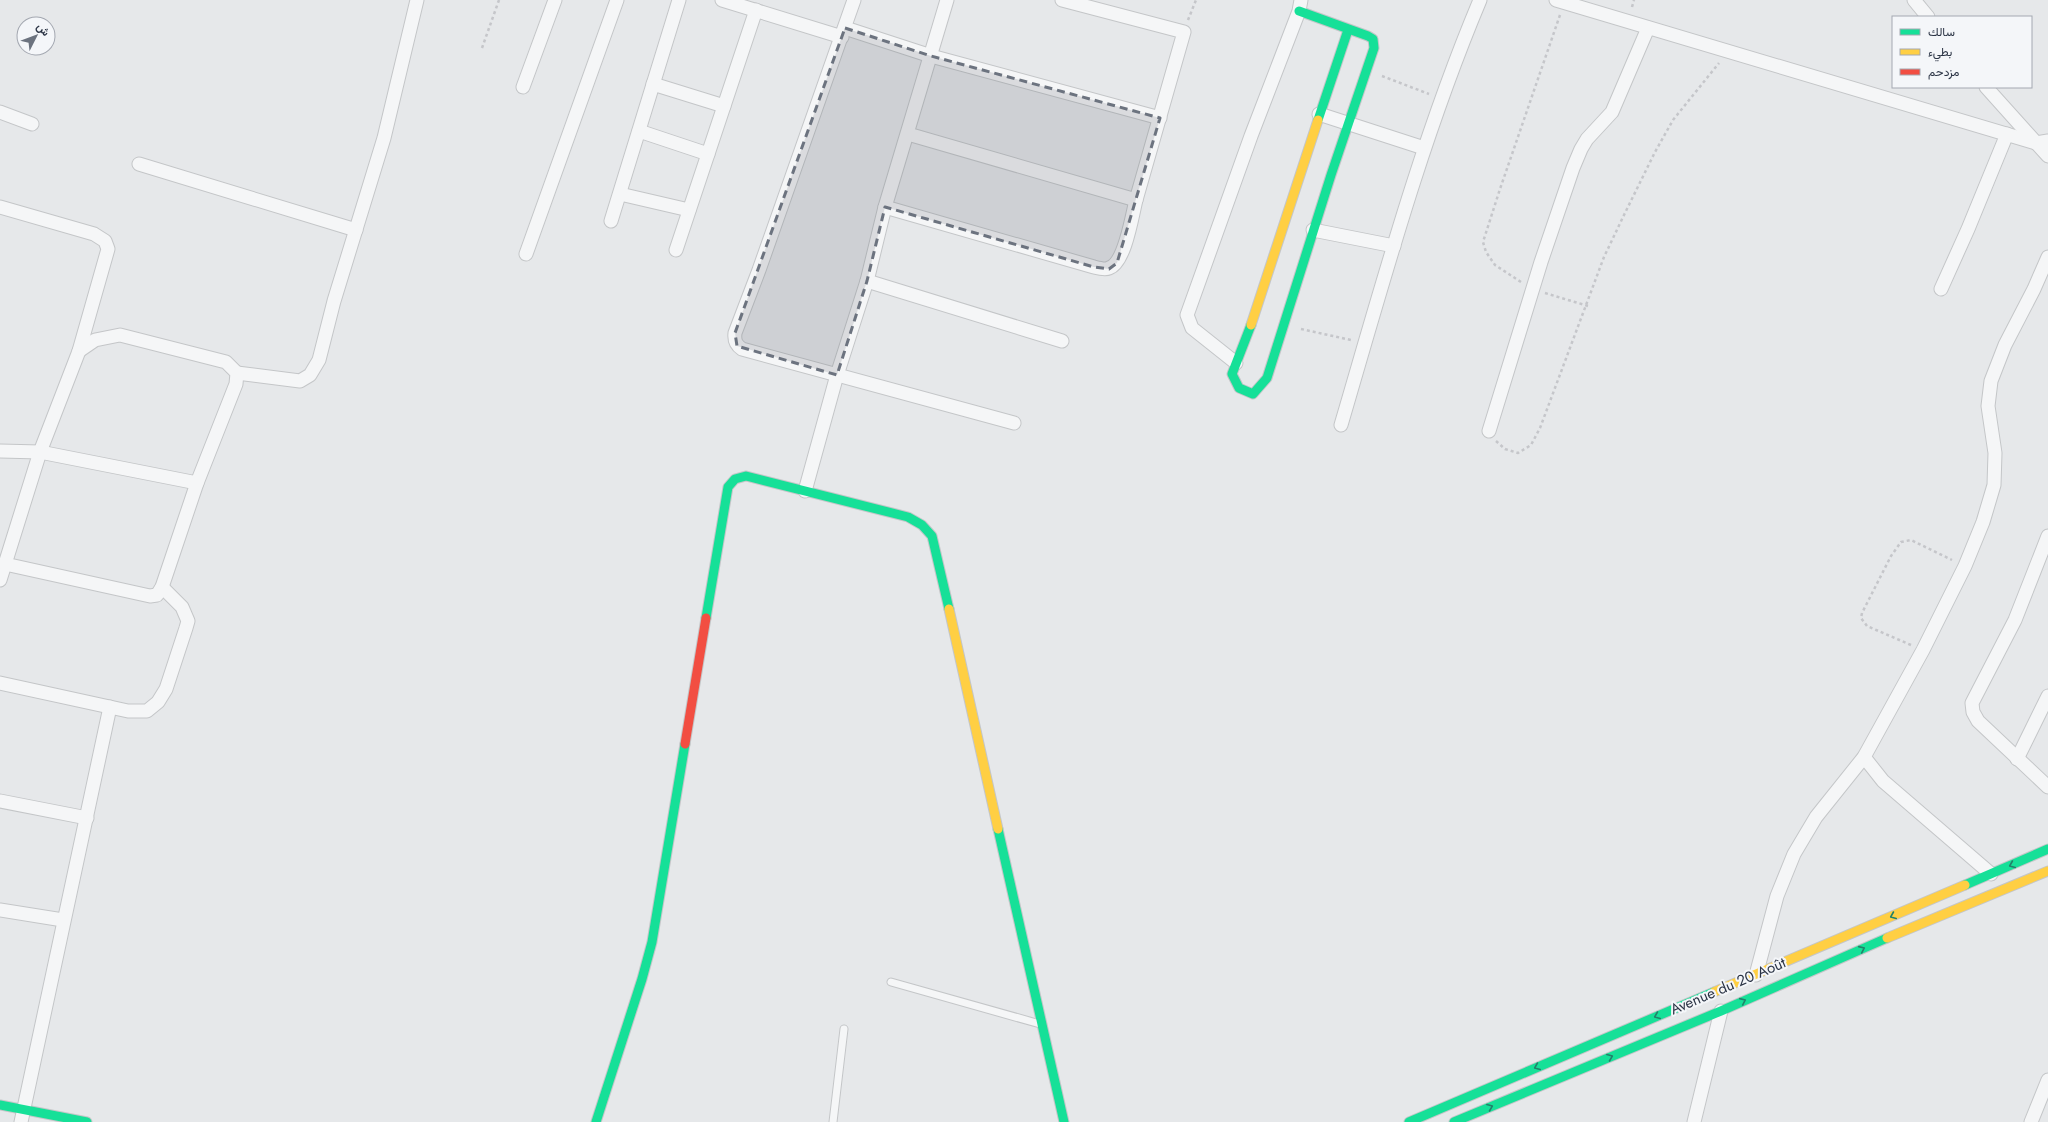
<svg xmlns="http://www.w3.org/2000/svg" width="2048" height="1122" viewBox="0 0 2048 1122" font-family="Jost,Vazirmatn,sans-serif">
<rect width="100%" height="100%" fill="#e6e8ea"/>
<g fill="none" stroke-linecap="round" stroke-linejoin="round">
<!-- lane casing -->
<g stroke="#c4c6c8" stroke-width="9">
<g id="lane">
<path d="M891,982L1040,1024"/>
<path d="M833,1122L844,1029"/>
</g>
</g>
<!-- street casing -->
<g stroke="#c4c6c8" stroke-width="15">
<g id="street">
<path d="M722,0L842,37"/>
<path d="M854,0L759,270L735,333C734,341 736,345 742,349L1014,423"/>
<path d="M1556,0L2036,143L2048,141"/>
<path d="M1914,0L1928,17"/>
<path d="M845,28L931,56L1160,118"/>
<path d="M653,84L724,106"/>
<path d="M523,87L555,0"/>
<path d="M1986,87L2048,156"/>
<path d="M0,112L32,124"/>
<path d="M1319,114L1424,148"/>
<path d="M639,131L708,154"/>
<path d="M908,134L1136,200L1184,32L1062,0"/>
<path d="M139,164L356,230"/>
<path d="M620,194L689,210"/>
<path d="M0,207L94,234L105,241L108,249L79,351L40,452L0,580"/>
<path d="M885,207L1094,267C1098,268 1105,270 1109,268C1125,263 1132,216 1136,200"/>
<path d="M611,221L679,0"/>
<path d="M1313,230L1394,246"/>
<path d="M676,250L756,10"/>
<path d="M526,254L617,0"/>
<path d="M867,281L1062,341"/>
<path d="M1941,289L1968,229L2007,134"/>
<path d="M1236,363L1192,328L1187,315L1251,136L1299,11L1301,0"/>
<path d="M237,373L300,381L310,375L319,360L334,301L384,138L417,0"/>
<path d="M1341,425C1383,282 1422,138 1480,0"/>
<path d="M1489,431L1541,262L1573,168L1581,149L1587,139L1612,112L1648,28"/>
<path d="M0,451L40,452L197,483"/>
<path d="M805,491L837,375L867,281L885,207L947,0"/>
<path d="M2048,536L2015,620L1972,703L1973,712L1978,721L2048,787"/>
<path d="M5,564L150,596L157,595L162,587L197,483L236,384L237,373L226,362L120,335L95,340L79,351"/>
<path d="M0,683L128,711H147L158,702L166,689L186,628L188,621L182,607L162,587"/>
<path d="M1864,757L1883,781L1991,874"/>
<path d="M2017,759L2048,696"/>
<path d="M0,801L87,818"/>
<path d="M0,910L63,920"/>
<path d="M1756,975L1777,896L1794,854L1816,817L1864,757L1923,650L1965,566L1983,522L1994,485L1995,453L1988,406L1991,381L2005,345L2034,289L2048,257"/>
<path d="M21,1122L110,707"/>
<path d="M1694,1122L1721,1011"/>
<path d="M2031,1122L2048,1080"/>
</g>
</g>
<!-- fast casing -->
<g stroke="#c4c6c8" stroke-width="11">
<g id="fast">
<path d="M1318,120L1348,30"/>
<path d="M1251,325L1232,374L1239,388L1253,394L1267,378L1331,175L1374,48L1373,39L1368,36L1299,11"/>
<path d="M706,618L728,487L735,479L746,476L908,517L922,525L932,536L949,609"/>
<path d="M998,829L1064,1122"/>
<path d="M1965,885L2048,849"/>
<path d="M0,1105L87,1122"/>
<path d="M596,1122L642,979L652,942L685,744"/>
<path d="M1409,1122L1714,992"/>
<path d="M1454,1122L1721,1011L1887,938"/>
</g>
</g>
<!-- slow casing -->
<g stroke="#c4c6c8" stroke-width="11">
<g id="slow">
<path d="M1251,325L1318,120"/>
<path d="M949,609L998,829"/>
<path d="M1887,938L2048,871"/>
<path d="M1714,992L1965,885"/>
</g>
</g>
<!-- jam casing -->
<g stroke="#c4c6c8" stroke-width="11">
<path id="jam" d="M685,744L706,618"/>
</g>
<!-- path -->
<g stroke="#c5c6ca" stroke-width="2.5" stroke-dasharray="3 3" stroke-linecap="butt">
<path d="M1632,7L1634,0"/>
<path d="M1188,20L1196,0"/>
<path d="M482,48L499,0"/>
<path d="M1382,76L1429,94"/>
<path d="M1521,282L1495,265L1486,252L1483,242L1500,189L1560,15"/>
<path d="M1545,293L1588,306"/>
<path d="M1301,329L1351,340"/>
<path d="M1496,441L1505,449L1518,453L1531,445L1540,428L1604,257L1624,215L1655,152L1673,120L1719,63"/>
<path d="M1911,645L1867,626L1861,618L1862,613L1891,556L1901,542L1911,540L1952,560"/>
</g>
<!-- lane -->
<use href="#lane" stroke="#f5f6f7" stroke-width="7"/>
<!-- street -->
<use href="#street" stroke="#f5f6f7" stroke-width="13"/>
<!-- fast -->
<use href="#fast" stroke="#16e098" stroke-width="9"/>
<!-- slow -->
<use href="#slow" stroke="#ffcf43" stroke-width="9"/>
<!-- jam -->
<use href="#jam" stroke="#f24e42" stroke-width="9"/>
</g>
<!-- one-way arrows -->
<defs><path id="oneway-chevron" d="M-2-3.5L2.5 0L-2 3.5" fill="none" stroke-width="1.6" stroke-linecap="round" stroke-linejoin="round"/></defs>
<g stroke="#22816a">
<use href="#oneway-chevron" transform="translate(2012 865) rotate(157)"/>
<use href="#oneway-chevron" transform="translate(1893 916) rotate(157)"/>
<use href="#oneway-chevron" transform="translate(1862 949) rotate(-24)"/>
<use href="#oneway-chevron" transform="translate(1743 1001) rotate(-24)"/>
<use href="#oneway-chevron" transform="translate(1657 1016) rotate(157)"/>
<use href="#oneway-chevron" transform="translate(1610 1057) rotate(-22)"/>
<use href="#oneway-chevron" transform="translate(1537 1067) rotate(157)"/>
<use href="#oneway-chevron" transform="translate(1490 1107) rotate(-22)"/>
</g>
<!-- marked area -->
<path fill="#6c737f" fill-opacity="0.2" stroke="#6c737f" stroke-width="3" stroke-dasharray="8 5" stroke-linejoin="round" d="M845,28L931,56L1160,118L1117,263L1109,269L1094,267L885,207L867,281L837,375L737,346L735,333Z"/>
<g text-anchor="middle" stroke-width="4" stroke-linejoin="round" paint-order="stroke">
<!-- street labels -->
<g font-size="15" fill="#2b3445" stroke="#f4f6f9">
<text transform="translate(1728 986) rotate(-23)" y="5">Avenue du 20 Août</text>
</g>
</g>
<!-- legend -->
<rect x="1892" y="16" width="140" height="72" fill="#f4f6f9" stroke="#a4a8b1"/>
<rect x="1900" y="29" width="20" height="6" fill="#16e098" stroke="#a4a8b1"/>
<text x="1928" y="36" font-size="12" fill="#2b3445">سالك</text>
<rect x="1900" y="49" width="20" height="6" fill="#ffcf43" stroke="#a4a8b1"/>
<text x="1928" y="56" font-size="12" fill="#2b3445">بطيء</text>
<rect x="1900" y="69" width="20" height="6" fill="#f24e42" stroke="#a4a8b1"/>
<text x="1928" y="76" font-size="12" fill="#2b3445">مزدحم</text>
<!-- north arrow -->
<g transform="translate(36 36) rotate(48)"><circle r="19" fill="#f4f6f9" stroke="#a4a8b1"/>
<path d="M0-3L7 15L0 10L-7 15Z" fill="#6c737f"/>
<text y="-6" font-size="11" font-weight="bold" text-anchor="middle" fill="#2b3445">ش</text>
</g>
</svg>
